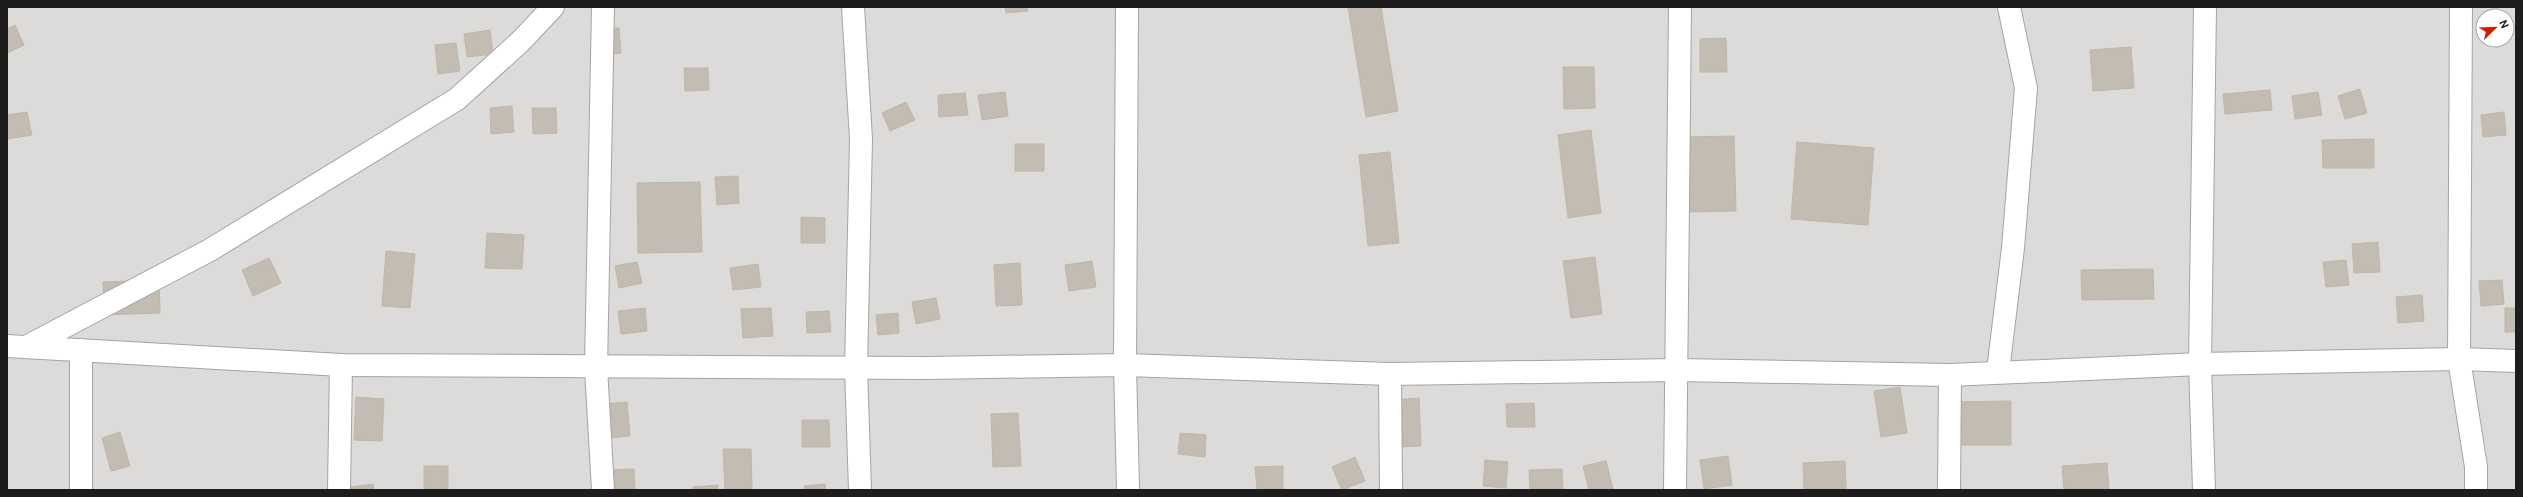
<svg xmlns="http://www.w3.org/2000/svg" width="2523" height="497" viewBox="0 0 2523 497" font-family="Overpass,sans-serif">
<rect width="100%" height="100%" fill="#efede3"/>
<!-- residential -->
<path fill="#dcdbda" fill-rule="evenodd" d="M7,7H2516V490H7ZM2483,16H2507V40H2483Z"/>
<!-- building -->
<g fill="#c3bcb3" stroke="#c0b6a6">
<path d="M1005,7H1027L1028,11L1006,13Z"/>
<path d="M1348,7H1381L1398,111L1366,117Z"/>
<path d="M15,25L24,45L7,53V29Z"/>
<path d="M619,28L621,53L596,55L594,29Z"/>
<path d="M490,30L493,54L467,57L464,34Z"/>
<path d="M1726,38L1727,72H1700V39Z"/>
<path d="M456,43L460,71L438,74L435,45Z"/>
<path d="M2131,47L2134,88L2093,91L2090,50Z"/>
<path d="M1563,67H1594L1595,108L1564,109Z"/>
<path d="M684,68H708L709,90L685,91Z"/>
<path d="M2360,89L2367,113L2345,119L2338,96Z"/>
<path d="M2270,90L2272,110L2225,114L2223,94Z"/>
<path d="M1005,92L1008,116L982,120L978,95Z"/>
<path d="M2318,92L2322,115L2295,119L2292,96Z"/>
<path d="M965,93L968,115L939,117L938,95Z"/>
<path d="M906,102L915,120L890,131L882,113Z"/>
<path d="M512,106L514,132L491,134L490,108Z"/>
<path d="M532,108H556L557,133L533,134Z"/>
<path d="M27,112L32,135L7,139V115Z"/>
<path d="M2504,112L2506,135L2483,137L2481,115Z"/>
<path d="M1591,130L1601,213L1568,218L1558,135Z"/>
<path d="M1734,136L1736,211L1687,212L1686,137Z"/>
<path d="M2374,139V168H2323L2322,140Z"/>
<path d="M1797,142L1874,148L1868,225L1791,219Z"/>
<rect x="1015" y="144" width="29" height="27"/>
<path d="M1390,152L1399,243L1368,246L1359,155Z"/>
<path d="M738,176L739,203L717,205L715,177Z"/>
<path d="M700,182L702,252L638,253L637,183Z"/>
<path d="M801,217L825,218V243H801Z"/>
<path d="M487,233L524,235L522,269L485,268Z"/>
<path d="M2378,242L2380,272L2354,273L2352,244Z"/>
<path d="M386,251L415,254L410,308L382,306Z"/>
<path d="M1595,257L1602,314L1571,318L1563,261Z"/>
<path d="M269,258L281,283L253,296L242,270Z"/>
<path d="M2346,260L2349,285L2326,287L2323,262Z"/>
<path d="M1092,261L1096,287L1069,291L1065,265Z"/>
<path d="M637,262L642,283L619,288L615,266Z"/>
<path d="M1020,263L1022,305L996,306L994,265Z"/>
<path d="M758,264L761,287L733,290L730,268Z"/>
<path d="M2153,269L2154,299L2082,300L2081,270Z"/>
<path d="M159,280L160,313L104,315L103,282Z"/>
<path d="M2502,280L2504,304L2481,306L2479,281Z"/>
<path d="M2422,295L2424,321L2398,323L2396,297Z"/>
<path d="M936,298L940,319L916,324L912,302Z"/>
<path d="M645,308L647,331L621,334L618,311Z"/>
<path d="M771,308L773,336L743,338L741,309Z"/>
<rect x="2505" y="308" width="11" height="24"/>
<path d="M829,311L831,332L807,333L806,312Z"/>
<path d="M898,313L899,333L878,335L876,315Z"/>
<path d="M1900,387L1907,433L1881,437L1874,391Z"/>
<path d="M356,397L384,399L382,441L354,440Z"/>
<path d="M1419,398L1421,446L1398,447L1396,400Z"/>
<path d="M2011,401V445H1955L1954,402Z"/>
<path d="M627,402L630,436L608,438L605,404Z"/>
<path d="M1534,403L1535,427H1507L1506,404Z"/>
<path d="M1018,413L1021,466L993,467L991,414Z"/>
<path d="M802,420H829L830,447H802Z"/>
<path d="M120,432L130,466L111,471L102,438Z"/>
<path d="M1180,433L1206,435L1205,457L1178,454Z"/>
<path d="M723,449H751L752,490H725Z"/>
<path d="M1728,456L1732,485L1704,489L1700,460Z"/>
<path d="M1355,457L1365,481L1342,490L1332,467Z"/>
<path d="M1485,460L1508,462L1506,488L1483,486Z"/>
<path d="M1606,461L1613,489L1589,490L1583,466Z"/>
<path d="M1845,461L1846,490H1804L1803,463Z"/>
<path d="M2107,463L2109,490H2064L2062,466Z"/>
<rect x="424" y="466" width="24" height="24"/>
<path d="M1283,466V489L1257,490L1255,467Z"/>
<path d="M634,469L635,490H609V470Z"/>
<path d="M1562,469L1563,490H1530L1529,470Z"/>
<path d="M373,484L374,490H352L351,487Z"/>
<path d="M825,484L826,490H805L804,486Z"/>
<path d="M718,485V490H693V487Z"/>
</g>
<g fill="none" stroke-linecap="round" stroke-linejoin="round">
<!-- street casing -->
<g stroke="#a4a4a4" stroke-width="24">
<g id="street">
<path d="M603,7L596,368L603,490"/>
<path d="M853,7L861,139L856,368L860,490"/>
<path d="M1127,7L1125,365L1128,490"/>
<path d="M2461,7L2459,359L2476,467V490"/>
<path d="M7,346L341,365L927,368L1125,365L1390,374L1678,370L1950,375L2200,364L2459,359L2516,361"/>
<path d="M26,347L210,250L457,99L521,41L553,7"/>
<path d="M1998,371L2013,248L2026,88L2009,7"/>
<path d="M1390,374L1391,490"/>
<path d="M81,490V350"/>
<path d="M339,490L341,365"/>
<path d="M1675,490L1680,7"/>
<path d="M1949,490L1950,375"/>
<path d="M2204,490L2200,364L2205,7"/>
</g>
</g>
<!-- street -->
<use href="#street" stroke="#fff" stroke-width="22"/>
</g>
<!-- border -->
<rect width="2523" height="497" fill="none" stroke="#1d1d1d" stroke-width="16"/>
<!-- north arrow -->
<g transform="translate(2495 28) rotate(67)"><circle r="19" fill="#ffffff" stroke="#a5a5a5"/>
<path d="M0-3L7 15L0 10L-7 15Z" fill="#cb2100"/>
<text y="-6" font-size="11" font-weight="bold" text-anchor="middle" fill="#1d1d1d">N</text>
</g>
</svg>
